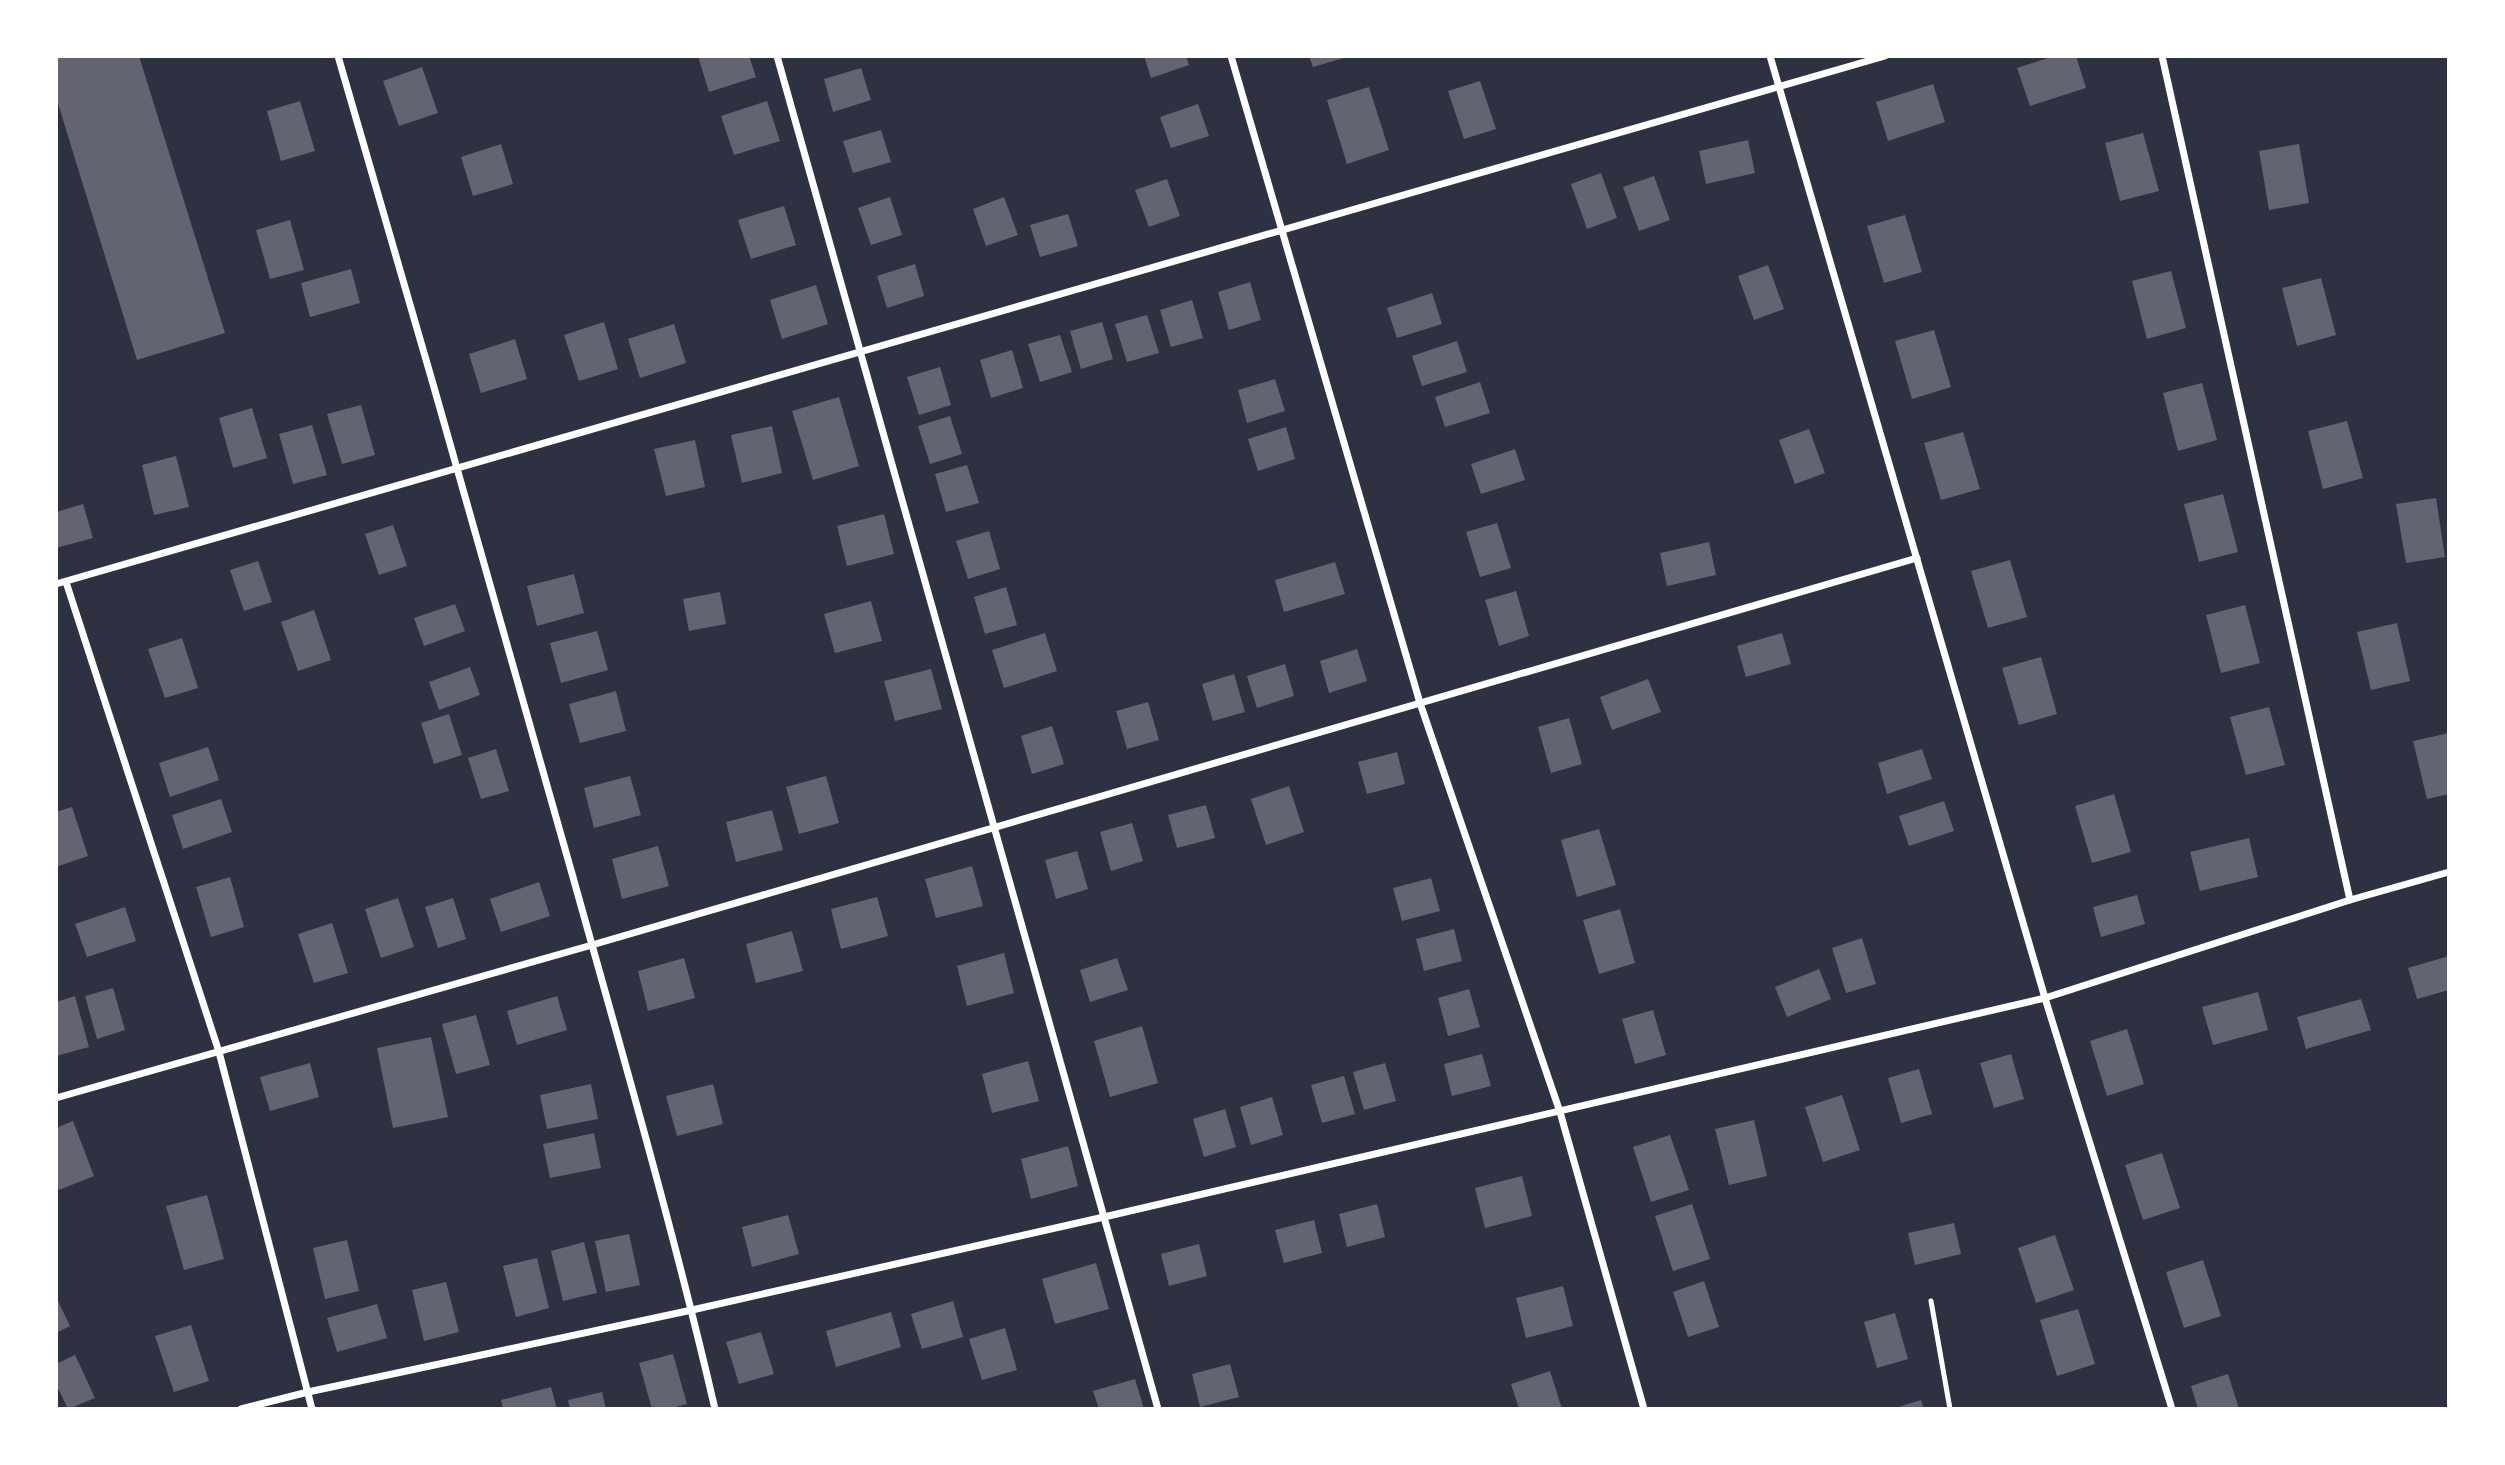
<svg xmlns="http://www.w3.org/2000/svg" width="2505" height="1465" viewBox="0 0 2505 1465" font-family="Ubuntu,sans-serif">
<rect width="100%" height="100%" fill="#2d3142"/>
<!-- building -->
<g fill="#626471">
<path d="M56,56H139L225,333L137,360L56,97Z"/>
<path d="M698,56H749L756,77L709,92Z"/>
<path d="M1144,56H1186L1189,65L1151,78Z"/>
<path d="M1309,56H1347V57L1313,67Z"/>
<path d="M2054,56H2076L2086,88L2030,106L2017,68Z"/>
<path d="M422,67L438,113L399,126L383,81Z"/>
<path d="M861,68L871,100L833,112L824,79Z"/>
<path d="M1480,81L1496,129L1464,139L1448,91Z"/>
<path d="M1933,84L1945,122L1888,141L1876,102Z"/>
<path d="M1369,87L1389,150L1347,164L1327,100Z"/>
<path d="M300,101L315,151L281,161L267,111Z"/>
<path d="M767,101L780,141L734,155L721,116Z"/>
<path d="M1198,104L1209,136L1171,148L1160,117Z"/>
<path d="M881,130L891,162L853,173L843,141Z"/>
<path d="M2143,133L2159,191L2120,201L2105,143Z"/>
<path d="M1748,140L1755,173L1706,184L1699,151Z"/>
<path d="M501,144L513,184L473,196L461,157Z"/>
<path d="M2299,144L2309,203L2269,210L2259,151Z"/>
<path d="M1601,173L1617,218L1587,229L1571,184Z"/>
<path d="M1654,176L1670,220L1639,231L1623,187Z"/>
<path d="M1167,179L1180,216L1149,227L1135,190Z"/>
<path d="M890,197L902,235L871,245L858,208Z"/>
<path d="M1004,197L1018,235L986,246L973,209Z"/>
<path d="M784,206L796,245L751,259L738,220Z"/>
<path d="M1068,214L1078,246L1040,257L1030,225Z"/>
<path d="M1905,215L1922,272L1884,283L1867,226Z"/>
<path d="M290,220L304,270L270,279L256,230Z"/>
<path d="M915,264L924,296L887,308L877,276Z"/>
<path d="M1768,265L1784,309L1754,320L1738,276Z"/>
<path d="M351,269L360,303L310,317L301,283Z"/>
<path d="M2171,271L2186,328L2147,339L2132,281Z"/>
<path d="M2321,278L2336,335L2297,346L2282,288Z"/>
<path d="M1250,282L1261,320L1229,330L1218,292Z"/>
<path d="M816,285L828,324L782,339L770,300Z"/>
<path d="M1432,293L1442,324L1397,338L1387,308Z"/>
<path d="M1192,300L1203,338L1171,347L1160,310Z"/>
<path d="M1147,315L1159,353L1127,362L1115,324Z"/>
<path d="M604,322L618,369L579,381L564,335Z"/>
<path d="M1102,322L1113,359L1081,369L1070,331Z"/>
<path d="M674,324L686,363L640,378L628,339Z"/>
<path d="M1934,330L1951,387L1912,399L1895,341Z"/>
<path d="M1060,335L1072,372L1040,382L1028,344Z"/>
<path d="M515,339L527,379L481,393L469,354Z"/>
<path d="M1457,341L1467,372L1422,386L1412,356Z"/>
<path d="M1012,350L1023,388L991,398L980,360Z"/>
<path d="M940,367L951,405L919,415L907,377Z"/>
<path d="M1275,379L1285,411L1247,423L1238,390Z"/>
<path d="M1480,382L1490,413L1445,427L1435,397Z"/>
<path d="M2202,383L2217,440L2178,451L2163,393Z"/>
<path d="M839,397L859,466L813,480L792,411Z"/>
<path d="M361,405L375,455L342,464L327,414Z"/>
<path d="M252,408L267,458L233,468L219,418Z"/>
<path d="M950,416L962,454L930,464L918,426Z"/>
<path d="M2347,421L2363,478L2323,489L2308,431Z"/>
<path d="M312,425L327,475L293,484L279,434Z"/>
<path d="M772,426L782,473L742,483L731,435Z"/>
<path d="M1286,427L1295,459L1258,471L1248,439Z"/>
<path d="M1809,429L1825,473L1795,484L1779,440Z"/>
<path d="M1963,432L1980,489L1941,500L1924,443Z"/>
<path d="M695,440L705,487L666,496L654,449Z"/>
<path d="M1515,449L1525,480L1481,494L1471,464Z"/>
<path d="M176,456L189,507L154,515L142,465Z"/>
<path d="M967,465L979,503L946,512L935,474Z"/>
<path d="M2223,494L2238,552L2199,562L2184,504Z"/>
<path d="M2436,498L2445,557L2406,563L2396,504Z"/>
<path d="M83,504L93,538L56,548V512Z"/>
<path d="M884,514L894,554L847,566L837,526Z"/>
<path d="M1497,523L1511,568L1480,577L1466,532Z"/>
<path d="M393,525L407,566L379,575L365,534Z"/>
<path d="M989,531L1000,569L968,579L956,541Z"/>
<path d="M1709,542L1716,575L1667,586L1660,553Z"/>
<path d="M2010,560L2027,617L1988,628L1971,571Z"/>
<path d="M258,561L272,602L244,611L230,570Z"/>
<path d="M1335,562L1345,594L1284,612L1275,580Z"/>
<path d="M574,574L584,613L537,626L527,586Z"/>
<path d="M1006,587L1017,625L985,634L974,597Z"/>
<path d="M1516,591L1529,636L1499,646L1485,600Z"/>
<path d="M720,592L726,624L689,631L683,599Z"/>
<path d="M871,601L882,641L835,653L824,614Z"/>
<path d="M455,604L465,631L424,646L414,618Z"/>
<path d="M2245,605L2260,663L2221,673L2206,615Z"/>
<path d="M314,610L331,660L298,671L281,622Z"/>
<path d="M2397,623L2410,681L2371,690L2357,632Z"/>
<path d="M597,631L608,670L561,683L550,643Z"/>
<path d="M1045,633L1057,671L1004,688L992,650Z"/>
<path d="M1782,633L1791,664L1746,677L1737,646Z"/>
<path d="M182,638L198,688L165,698L148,649Z"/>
<path d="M1357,649L1367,681L1329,693L1320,661Z"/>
<path d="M2041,657L2057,714L2019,725L2002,668Z"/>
<path d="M1285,664L1294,696L1257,708L1247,676Z"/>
<path d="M470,667L480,695L439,710L429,682Z"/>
<path d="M931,669L942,709L895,721L884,681Z"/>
<path d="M1234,674L1245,712L1213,721L1202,684Z"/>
<path d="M1648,679L1661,712L1612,730L1600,697Z"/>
<path d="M616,691L626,731L580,743L569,704Z"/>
<path d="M1148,702L1159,740L1127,749L1116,711Z"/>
<path d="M2269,707L2285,765L2246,775L2230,717Z"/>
<path d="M449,714L462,755L434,764L421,723Z"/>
<path d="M1569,718L1582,764L1551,773L1538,727Z"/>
<path d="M1052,726L1064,764L1032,774L1021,736Z"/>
<path d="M2449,733V794L2427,799L2413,741Z"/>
<path d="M208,747L219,780L170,797L159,763Z"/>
<path d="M496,749L509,791L481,799L468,758Z"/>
<path d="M1922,749L1932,779L1887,794L1878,763Z"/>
<path d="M1397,752L1405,784L1367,794L1358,762Z"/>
<path d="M630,776L641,815L594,828L584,788Z"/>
<path d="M826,776L839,823L799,834L786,787Z"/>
<path d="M1289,786L1304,832L1266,845L1251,799Z"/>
<path d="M2114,794L2131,852L2092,863L2075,806Z"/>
<path d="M221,799L232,832L183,849L172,815Z"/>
<path d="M1944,801L1954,831L1909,846L1899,816Z"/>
<path d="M1206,805L1215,838L1177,848L1168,815Z"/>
<path d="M72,807L88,856L56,867V812Z"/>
<path d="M772,810L783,850L736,862L726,822Z"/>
<path d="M1132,823L1143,861L1111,871L1100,832Z"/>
<path d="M1599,829L1616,885L1577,897L1561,840Z"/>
<path d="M2249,838L2258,877L2200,891L2190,852Z"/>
<path d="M658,846L669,886L622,899L612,859Z"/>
<path d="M1077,851L1088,889L1056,899L1045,860Z"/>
<path d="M972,866L983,906L936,918L925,879Z"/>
<path d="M230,877L244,927L211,937L196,887Z"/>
<path d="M1431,878L1440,911L1402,921L1393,888Z"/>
<path d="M539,882L550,916L501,932L490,899Z"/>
<path d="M2137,895L2145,924L2101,937L2093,907Z"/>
<path d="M877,897L888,936L841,949L831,909Z"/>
<path d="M398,898L414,947L381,958L365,909Z"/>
<path d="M453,898L466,939L438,948L425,907Z"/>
<path d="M125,907L136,941L87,957L75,924Z"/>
<path d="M1620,909L1635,963L1599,974L1583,920Z"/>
<path d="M332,923L348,973L314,983L298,934Z"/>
<path d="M1454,929L1462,961L1424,971L1416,939Z"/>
<path d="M792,931L803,971L756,983L746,944Z"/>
<path d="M1862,938L1876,984L1846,993L1832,948Z"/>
<path d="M1004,953L1014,993L967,1006L957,966Z"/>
<path d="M2449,956V990L2417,999L2408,968Z"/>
<path d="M684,958L695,998L648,1011L638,971Z"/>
<path d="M1117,958L1128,990L1090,1002L1080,970Z"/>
<path d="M1819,969L1831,999L1787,1017L1775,987Z"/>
<path d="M113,988L125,1030L97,1039L85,996Z"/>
<path d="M1469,989L1480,1027L1448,1036L1438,998Z"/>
<path d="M2258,992L2268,1030L2213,1045L2202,1007Z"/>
<path d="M75,996L89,1047L56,1056V1002Z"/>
<path d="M557,996L567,1030L517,1045L507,1011Z"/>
<path d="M2361,999L2371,1030L2306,1049L2297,1017Z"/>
<path d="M1653,1010L1666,1055L1635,1064L1622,1019Z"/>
<path d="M476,1015L490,1065L456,1074L442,1024Z"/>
<path d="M1142,1026L1158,1083L1110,1097L1094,1041Z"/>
<path d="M2127,1029L2144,1084L2107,1096L2090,1041Z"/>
<path d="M431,1037L448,1117L393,1128L377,1048Z"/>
<path d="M1482,1054L1491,1086L1452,1096L1444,1064Z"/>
<path d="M2011,1054L2024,1099L1994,1108L1980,1063Z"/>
<path d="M1028,1061L1039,1101L992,1113L982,1074Z"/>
<path d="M310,1063L319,1097L270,1111L260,1077Z"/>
<path d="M1385,1063L1396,1101L1364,1110L1353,1072Z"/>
<path d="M1919,1069L1932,1114L1901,1123L1888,1078Z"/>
<path d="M1344,1076L1355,1114L1322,1123L1311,1085Z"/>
<path d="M591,1084L598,1119L547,1129L540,1095Z"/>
<path d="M713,1084L723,1124L677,1136L666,1096Z"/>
<path d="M1842,1095L1860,1150L1823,1162L1805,1107Z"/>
<path d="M1272,1097L1283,1135L1251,1145L1240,1107Z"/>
<path d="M1225,1109L1236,1147L1204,1157L1193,1119Z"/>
<path d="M1754,1120L1767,1176L1729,1185L1715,1129Z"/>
<path d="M73,1121L94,1176L59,1190L56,1182V1128Z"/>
<path d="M594,1133L601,1168L550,1178L543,1144Z"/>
<path d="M1670,1135L1689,1190L1651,1202L1633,1147Z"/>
<path d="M1068,1146L1078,1186L1031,1199L1021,1159Z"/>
<path d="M2162,1153L2180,1208L2143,1220L2125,1165Z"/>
<path d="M1522,1176L1532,1216L1485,1228L1475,1188Z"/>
<path d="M207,1195L224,1259L184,1270L166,1206Z"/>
<path d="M1377,1204L1385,1237L1347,1247L1339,1214Z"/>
<path d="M1692,1204L1710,1259L1673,1271L1655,1216Z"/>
<path d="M788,1215L799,1254L752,1267L742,1227Z"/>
<path d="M1314,1220L1322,1253L1284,1263L1275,1230Z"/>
<path d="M1954,1223L1961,1254L1915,1265L1908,1233Z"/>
<path d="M629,1234L640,1285L606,1292L595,1241Z"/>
<path d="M2055,1235L2074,1290L2036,1303L2018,1248Z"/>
<path d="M347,1240L359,1291L325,1299L313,1248Z"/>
<path d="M584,1242L597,1293L563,1301L551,1251Z"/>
<path d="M1199,1244L1207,1276L1169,1286L1161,1254Z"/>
<path d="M537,1258L549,1308L516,1317L503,1266Z"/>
<path d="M2203,1260L2221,1316L2184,1328L2166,1272Z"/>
<path d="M1096,1263L1109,1309L1055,1324L1042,1279Z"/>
<path d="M1704,1281L1719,1327L1688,1337L1673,1292Z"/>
<path d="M446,1282L459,1332L424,1341L412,1290Z"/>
<path d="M1563,1286L1573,1326L1526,1338L1516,1298Z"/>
<path d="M56,1297L70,1326L56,1333Z"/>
<path d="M953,1301L963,1337L922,1349L911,1314Z"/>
<path d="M377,1304L387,1338L337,1352L327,1318Z"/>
<path d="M2078,1309L2095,1364L2057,1376L2040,1320Z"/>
<path d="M891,1312L901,1347L836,1367L826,1331Z"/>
<path d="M1895,1313L1908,1359L1877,1368L1864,1322Z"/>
<path d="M191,1325L209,1381L174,1392L155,1336Z"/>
<path d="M1005,1328L1017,1370L982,1380L969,1339Z"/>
<path d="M761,1332L774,1374L739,1384L726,1342Z"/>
<path d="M673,1354L687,1404L668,1409H652L639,1363Z"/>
<path d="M75,1355L95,1398L68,1409L56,1384V1364Z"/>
<path d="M1230,1364L1239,1397L1200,1407L1192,1374Z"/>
<path d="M1550,1371L1562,1409H1519L1511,1384Z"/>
<path d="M2228,1374L2239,1409H2198L2191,1386Z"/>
<path d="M1135,1379L1144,1409H1099L1093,1391Z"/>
<path d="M551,1387L557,1409H503L501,1400Z"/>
<path d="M602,1392L606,1409H570L568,1400Z"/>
<path d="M1921,1400L1924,1409H1895V1408Z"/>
</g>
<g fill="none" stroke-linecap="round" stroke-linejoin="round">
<!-- service -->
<path stroke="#fff" stroke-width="5" d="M1931,1301L1950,1409"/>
<!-- minor -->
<g stroke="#fff" stroke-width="7">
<path d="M338,56C417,327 495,598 571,870C621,1049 673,1228 715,1409"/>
<path d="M777,56L1158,1409"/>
<path d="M1231,56L1420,703L1560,1112L1644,1409"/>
<path d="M1770,56L2045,998L2172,1409"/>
<path d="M2162,56L2350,900"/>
<path d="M66,582L219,1052L312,1409"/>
<path d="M56,584L1885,56"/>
<path d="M56,1098L592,945L1917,558"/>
<path d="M241,1409L308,1392L692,1310L1104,1217L2045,998L2350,900L2449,872"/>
</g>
</g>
<!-- border -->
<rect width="2505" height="1465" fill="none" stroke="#ffffff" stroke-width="116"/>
</svg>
